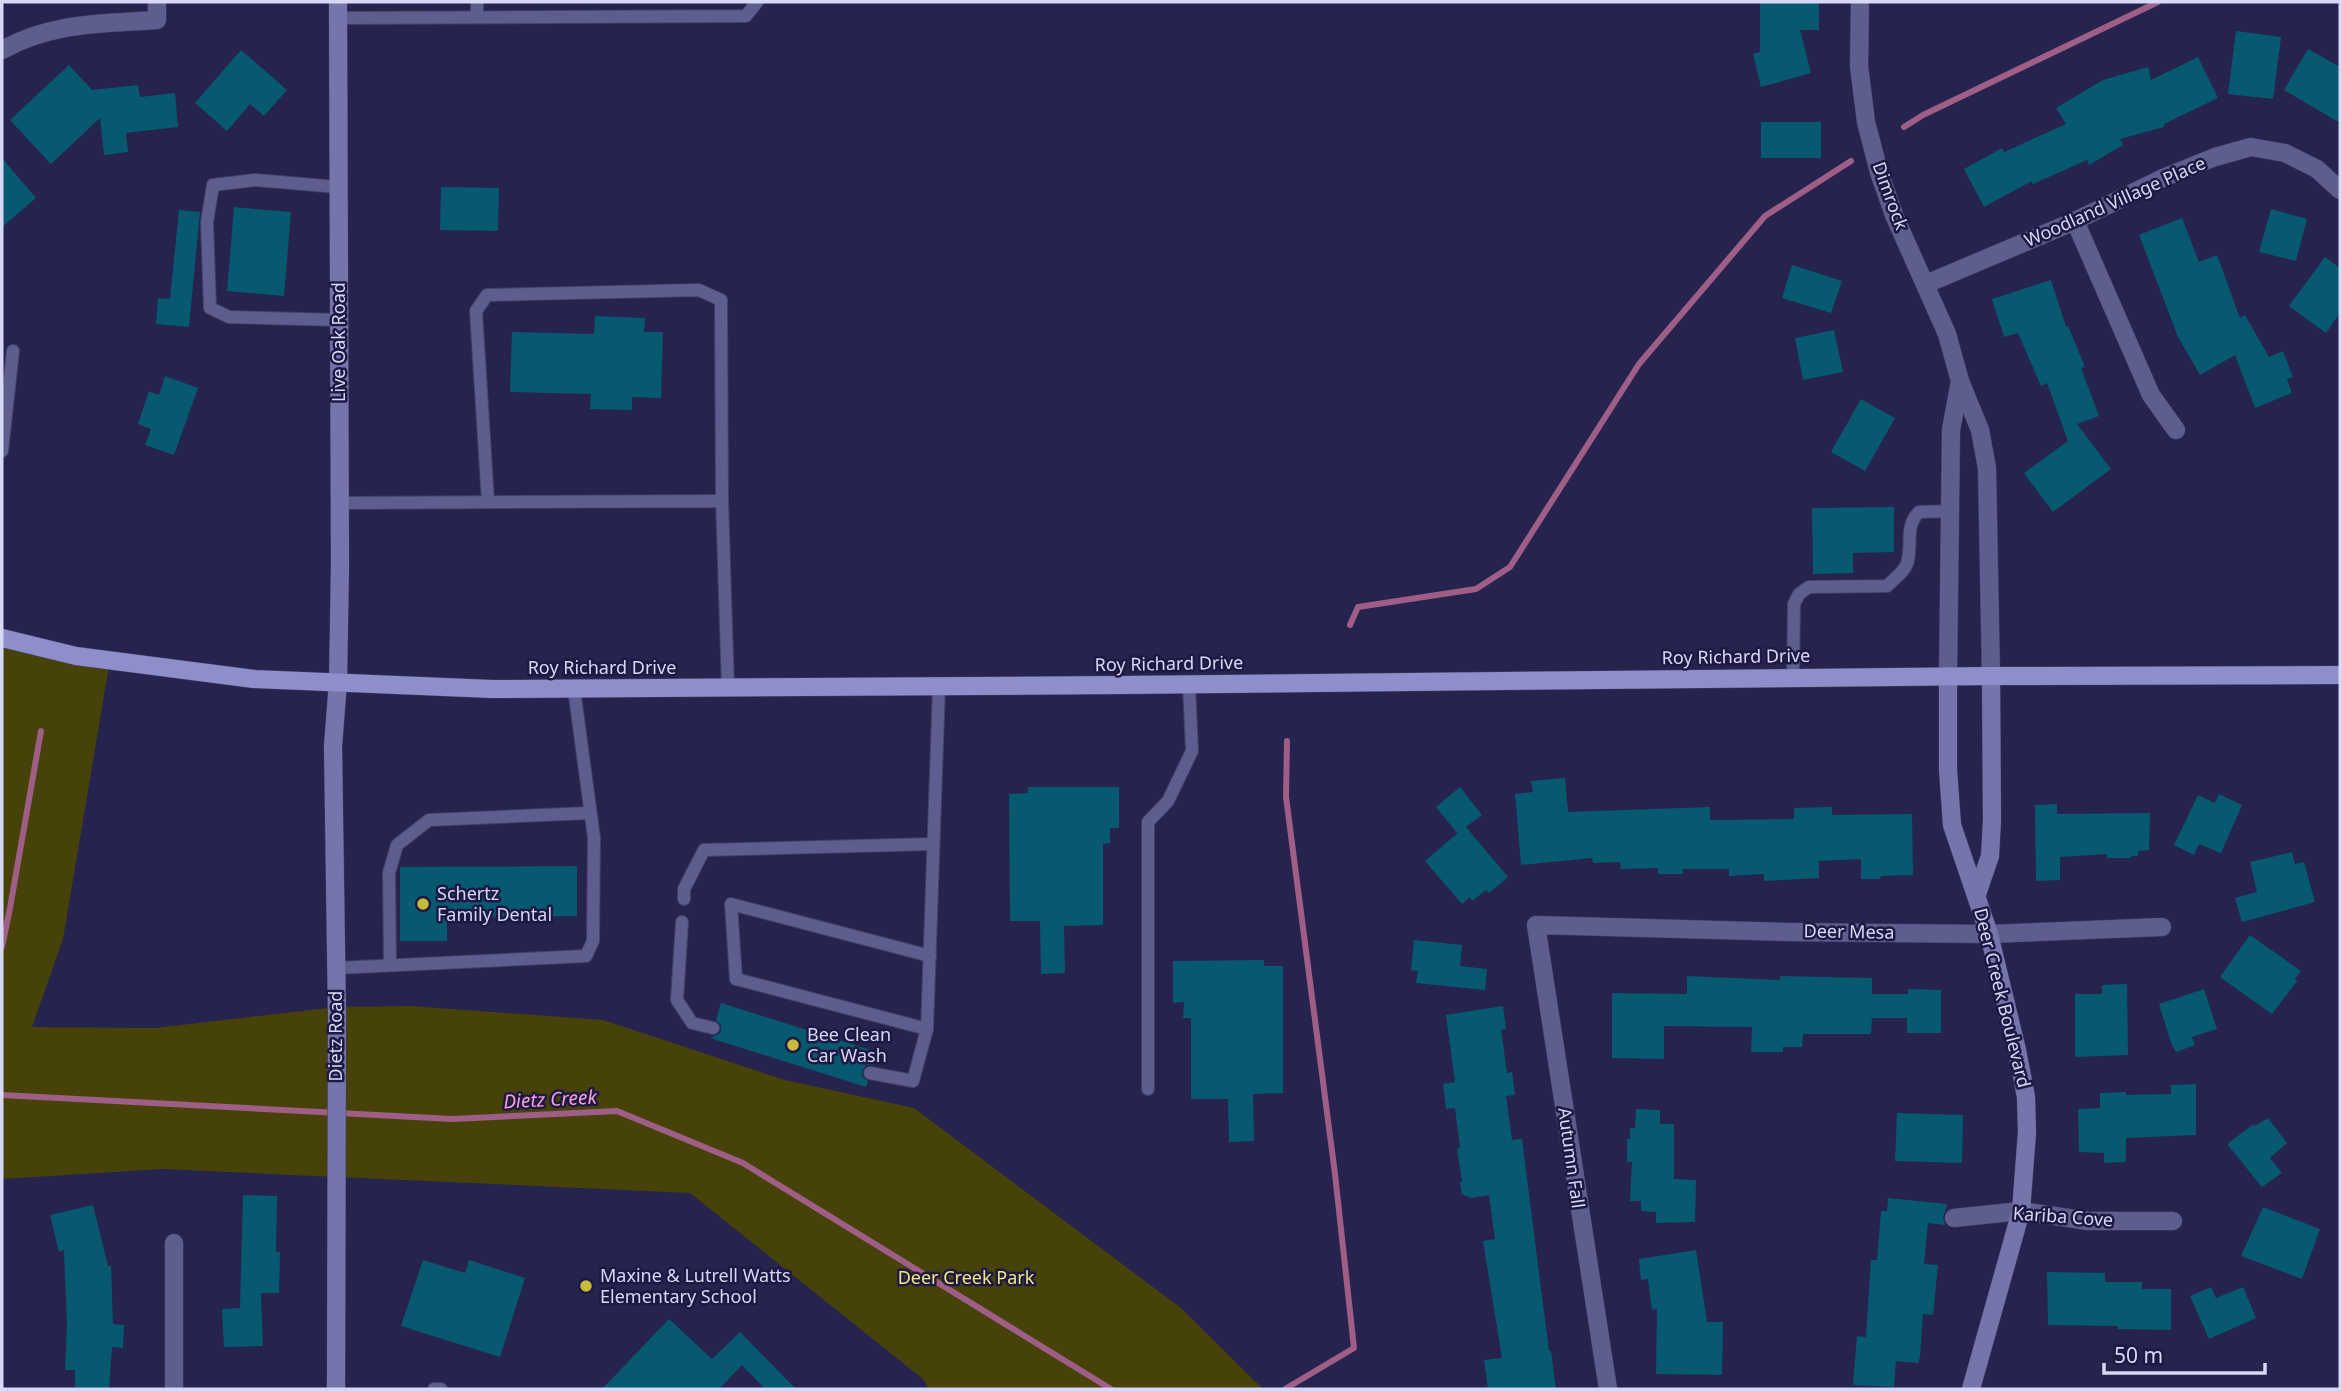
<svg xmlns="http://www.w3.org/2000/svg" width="2342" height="1391" viewBox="0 0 2342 1391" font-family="'Noto Sans',sans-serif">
<rect width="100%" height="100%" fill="#26234f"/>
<!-- green -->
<path fill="#474209" d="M2,638L110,660L63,939L32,1027L155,1028L336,1007L411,1006L603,1020L785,1080L914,1108L1181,1308L1263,1389H929L923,1379L690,1193L163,1169L2,1179Z"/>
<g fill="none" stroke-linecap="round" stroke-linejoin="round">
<!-- stream -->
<g stroke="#9f5e86" stroke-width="6">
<path d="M1904,127L1923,115L2158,2"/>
<path d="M1350,625L1358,607L1476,589L1510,567L1639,364L1765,216L1851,161"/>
<path d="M2,947L10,908L41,731"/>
<path d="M2,1095L452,1119L617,1111L743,1163L1111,1389"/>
<path d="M1285,1389L1354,1348L1335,1174L1286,797L1287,741"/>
</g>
</g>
<!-- building -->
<g fill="#07596f">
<path d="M1760,2H1819V30H1800L1811,73L1761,87L1753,54L1760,52Z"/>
<path d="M2236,31L2281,37L2273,99L2228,94Z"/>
<path d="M2308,49L2340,67V123L2284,90Z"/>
<path d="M241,50L287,90L264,116L250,104L227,131L195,103Z"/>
<path d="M2198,57L2218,98L2164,124V127L2120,139L2123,145L2089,165L2087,160L2033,184L2032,181L1984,207L1964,169L2002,148L2004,152L2066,124L2056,108L2103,80L2148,67L2151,80Z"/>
<path d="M69,65L92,90L138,85L140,97L175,93L178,127L126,133L128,152L104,155L100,118L51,164L10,120Z"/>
<rect x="1761" y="122" width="60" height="36"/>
<path d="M2,158L36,198L2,227Z"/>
<path d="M441,187L499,188L498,231L440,230Z"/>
<path d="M234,207L291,212L284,296L227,291Z"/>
<path d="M2271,209L2307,219L2296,261L2259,252Z"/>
<path d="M179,210L200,212L189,327L156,324L158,298L170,299Z"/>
<path d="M2182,218L2199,262L2217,255L2240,318L2245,315L2269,357L2283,351L2293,377L2287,379L2292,393L2255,408L2235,355L2200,375L2178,337L2139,235Z"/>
<path d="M2325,257L2340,268V313L2326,333L2289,306Z"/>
<path d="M1792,265L1842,281L1831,313L1782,298Z"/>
<path d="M2051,280L2066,327L2068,326L2085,367L2081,368L2099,416L2077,424L2111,469L2053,512L2024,473L2068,441L2047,383L2041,386L2018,333L2004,337L1992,299Z"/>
<path d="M595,316L645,318L644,332H663L661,398L632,397V410L590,409L591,394L510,392L512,332L594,334Z"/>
<path d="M1834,330L1843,372L1803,380L1795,338Z"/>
<path d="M165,376L198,388L174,455L145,445L151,429L138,424L149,391L159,395Z"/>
<path d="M1861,399L1895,418L1865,471L1831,452Z"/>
<path d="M1894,507V552L1853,553V573L1813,574L1812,508Z"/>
<path d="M1565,778L1568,812L1710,807V820L1794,819V808L1832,807V815L1912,814L1913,875L1881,876L1880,879H1861V859L1819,861V878L1764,881V874L1729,876V869H1683V874H1658V868L1621,869L1620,862L1593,863L1592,858L1521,865L1515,794L1533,792L1531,781Z"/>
<path d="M1028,787H1119V828H1110V843L1103,844V925L1064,926L1065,973L1041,974L1040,921H1010L1009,794L1028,793Z"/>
<path d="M1460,787L1482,815L1466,827L1508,877L1489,893L1486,890L1472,901L1470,897L1462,904L1425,861L1459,832L1457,833L1436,807Z"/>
<path d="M2219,794L2242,805L2221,853L2199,844L2194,855L2174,845L2198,795L2215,803Z"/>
<path d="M2057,804V814L2150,813L2149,850L2138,851V856H2131V858H2107V854L2060,857V880L2036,881L2035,805Z"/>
<path d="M2292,852L2295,864L2304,862L2315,902L2242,922L2235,898L2257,892L2250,862Z"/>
<path d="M577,866V916L447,918V941H400V867Z"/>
<path d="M2250,935L2301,971L2295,979L2297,981L2272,1014L2220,977Z"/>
<path d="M1414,940L1462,945L1460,966L1487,969L1485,990L1416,983L1418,971L1411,970Z"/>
<path d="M1264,960V966H1283V1093L1253,1094L1254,1141L1229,1142L1228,1099H1191V1018H1183L1184,1002L1173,1003V961Z"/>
<path d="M1687,976L1780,980V976L1872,978V994H1908V989L1941,990V1033H1907V1018H1872L1871,1034H1803L1802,1047H1783V1052H1751L1752,1027L1664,1026V1059L1612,1058V993L1687,994Z"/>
<path d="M2127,984L2128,1055L2075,1057V994H2102V985Z"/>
<path d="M2204,989L2217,1029L2192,1037L2195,1045L2176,1052L2171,1043L2159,1004Z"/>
<path d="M721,1003L877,1052L873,1065H866L862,1071V1077L868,1081L866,1087L710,1038L719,1034L721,1031V1025L716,1020Z"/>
<path d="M1503,1006L1506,1029L1501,1030L1507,1073L1512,1072L1515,1095L1506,1096L1512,1140L1522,1139L1549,1351H1551L1556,1389H1488L1484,1360L1502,1358L1483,1241L1495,1239L1489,1195L1471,1198L1462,1194L1460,1183L1462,1181L1457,1149L1460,1148L1455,1108L1446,1109L1443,1084L1455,1082L1446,1015Z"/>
<path d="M2196,1084V1135L2126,1138V1162L2104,1163V1153L2079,1152L2078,1109L2100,1108V1093L2126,1092V1095L2171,1094V1085Z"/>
<path d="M1636,1109L1660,1110V1124H1674V1179L1696,1180L1695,1222L1656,1223V1212L1641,1211V1201H1630L1632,1162H1627V1139H1630V1128H1635Z"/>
<path d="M1897,1113L1963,1115L1962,1163L1895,1161Z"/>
<path d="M2268,1118L2287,1143L2270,1158L2282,1173L2262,1187L2227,1144L2254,1124L2255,1126Z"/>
<path d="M243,1195L277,1196L276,1252H280L279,1293H261L263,1346L224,1347L222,1309L240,1308Z"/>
<path d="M1888,1198L1947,1204L1943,1218L1945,1225L1928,1223L1924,1264L1938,1265L1933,1315L1923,1314L1920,1357L1918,1363L1896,1361L1894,1387L1853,1385L1857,1336L1866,1337L1871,1260H1877L1881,1211H1887Z"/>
<path d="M93,1205L108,1266H111L113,1324L124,1325L123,1348L112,1347L109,1389H75V1370H65L67,1326L64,1250L59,1252L50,1215Z"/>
<path d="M2263,1207L2320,1229L2302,1279L2241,1256Z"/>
<path d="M1696,1250L1707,1322H1723L1722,1375L1656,1374L1657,1309L1652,1310L1648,1279L1641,1280L1639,1259Z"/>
<path d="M423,1260L465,1273L469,1260L525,1278L500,1357L401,1326Z"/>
<path d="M2047,1272L2105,1273V1282H2142V1289H2171V1330L2118,1329V1326L2048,1325Z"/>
<path d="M2211,1287L2216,1298L2243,1287L2256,1318L2209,1339L2190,1296Z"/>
<path d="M669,1319L712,1359L740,1332L796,1389H765L742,1365L719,1389H602Z"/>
</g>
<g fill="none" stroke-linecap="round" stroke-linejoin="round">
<!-- lane casing -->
<g stroke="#444065" stroke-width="14">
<g id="lane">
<path d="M477,2V17"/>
<path d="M338,18L746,16L757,2"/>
<path d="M338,187L255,180L213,185L207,222L210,308L229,317L339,320"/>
<path d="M2,451L13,351"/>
<path d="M488,502L476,311L487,295L699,290L721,300L722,501"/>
<path d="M340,503L722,501L728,688"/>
<path d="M1793,678L1794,604L1799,594L1809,587L1887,586C1895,578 1906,571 1908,560C1912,542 1905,526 1919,512L1950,511"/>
<path d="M684,899V889L704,850L933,844"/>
<path d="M682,922L677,1000L692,1023L713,1028"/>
<path d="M390,965L389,873L397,845L429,820L589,813"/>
<path d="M336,968L586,956L593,941L594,838L574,689"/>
<path d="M927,1029L736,979L731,904L930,956"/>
<path d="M870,1073L913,1081L927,1029L939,687"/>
<path d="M1148,1089V822L1168,801L1192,751L1189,685"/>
<path d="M434,1389H441"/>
</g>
</g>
<!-- street casing -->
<g stroke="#444065" stroke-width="19">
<g id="street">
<path d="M1860,2L1859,66L1866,122L1879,172L1894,215L1947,334L1960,381L1980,430L1987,468L1991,676"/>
<path d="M2,50C53,22 101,24 157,20V2"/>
<path d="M2075,221L2151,395L2176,430"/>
<path d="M1926,284L2075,221L2163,178L2215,157L2251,147L2285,153L2317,169L2340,190"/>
<path d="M1948,676L1951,430L1960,381"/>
<path d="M1954,1218L2021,1211L2088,1221H2173"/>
<path d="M174,1389V1243"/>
<path d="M1608,1389L1536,925L1787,932L1989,934L2162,927"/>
</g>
</g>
<!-- secondary casing -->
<g stroke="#444065" stroke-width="19">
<g id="secondary">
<path d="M1948,676V770L1952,825L1989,934L2017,1050L2026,1097L2027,1132L2021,1211L1971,1389"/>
<path d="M1977,894L1990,856L1992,820L1991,676"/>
<path d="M336,1389L337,1016L333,746L338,682L340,566L338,2"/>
</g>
</g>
<!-- primary casing -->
<g stroke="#444065" stroke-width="19">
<path id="primary" d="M2,638L76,656L254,679L492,689L1121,685L1991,676L2340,675"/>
</g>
<!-- lane -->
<use href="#lane" stroke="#5d5d8e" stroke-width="12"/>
<!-- street -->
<use href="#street" stroke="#5d5d8e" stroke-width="18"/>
<!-- secondary -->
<use href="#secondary" stroke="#7575ac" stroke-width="18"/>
<!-- primary -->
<use href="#primary" stroke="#8d8eca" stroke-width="18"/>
</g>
<!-- markers -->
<g fill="#c8bb3b" stroke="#1d1944" stroke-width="2.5">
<circle cx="423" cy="904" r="7"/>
<circle cx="793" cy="1045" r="7"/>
<circle cx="586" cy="1286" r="7"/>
</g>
<g text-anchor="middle" stroke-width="5" stroke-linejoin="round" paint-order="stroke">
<!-- street labels -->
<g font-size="18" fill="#d7d8f5" stroke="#1d1944">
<text transform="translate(1890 196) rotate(70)" y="6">Dimrock</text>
<text transform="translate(2115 202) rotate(-24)" y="6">Woodland Village Place</text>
<text transform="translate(339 342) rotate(-90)" y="6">Live Oak Road</text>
<text transform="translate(1736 657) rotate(-1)" y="6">Roy Richard Drive</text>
<text transform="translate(1169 664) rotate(-1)" y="6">Roy Richard Drive</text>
<text x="602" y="674">Roy Richard Drive</text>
<text transform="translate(1849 932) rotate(1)" y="6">Deer Mesa</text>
<text transform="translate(2002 998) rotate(76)" y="6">Deer Creek Boulevard</text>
<text transform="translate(336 1036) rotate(-90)" y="6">Dietz Road</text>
<text transform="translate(1571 1158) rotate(82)" y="6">Autumn Fall</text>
<text transform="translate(2063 1217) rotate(4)" y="6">Kariba Cove</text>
</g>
<!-- poi labels -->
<g font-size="18" fill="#d7d8f5" stroke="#1d1944" text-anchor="start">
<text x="437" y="900">Schertz<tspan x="437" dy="21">Family Dental</tspan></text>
<text x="807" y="1041">Bee Clean<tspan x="807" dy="21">Car Wash</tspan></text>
<text x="600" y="1282">Maxine &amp; Lutrell Watts<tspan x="600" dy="21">Elementary School</tspan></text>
</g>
<!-- park labels -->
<g font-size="18" fill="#f2e77c" stroke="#1d1944">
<text x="966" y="1284">Deer Creek Park</text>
</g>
<!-- water labels -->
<g font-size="19" font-style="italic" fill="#fda0d8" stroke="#1d1944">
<text transform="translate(550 1099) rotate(-3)" y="7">Dietz Creek</text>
</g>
</g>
<!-- border -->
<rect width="2342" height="1391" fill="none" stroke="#d7d8f5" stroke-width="7"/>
<!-- scale -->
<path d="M2104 1363v10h161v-10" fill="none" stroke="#d7d8f5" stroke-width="3.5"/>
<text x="2114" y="1363" font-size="21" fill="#d7d8f5" stroke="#1d1944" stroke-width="5" paint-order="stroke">50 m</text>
</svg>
